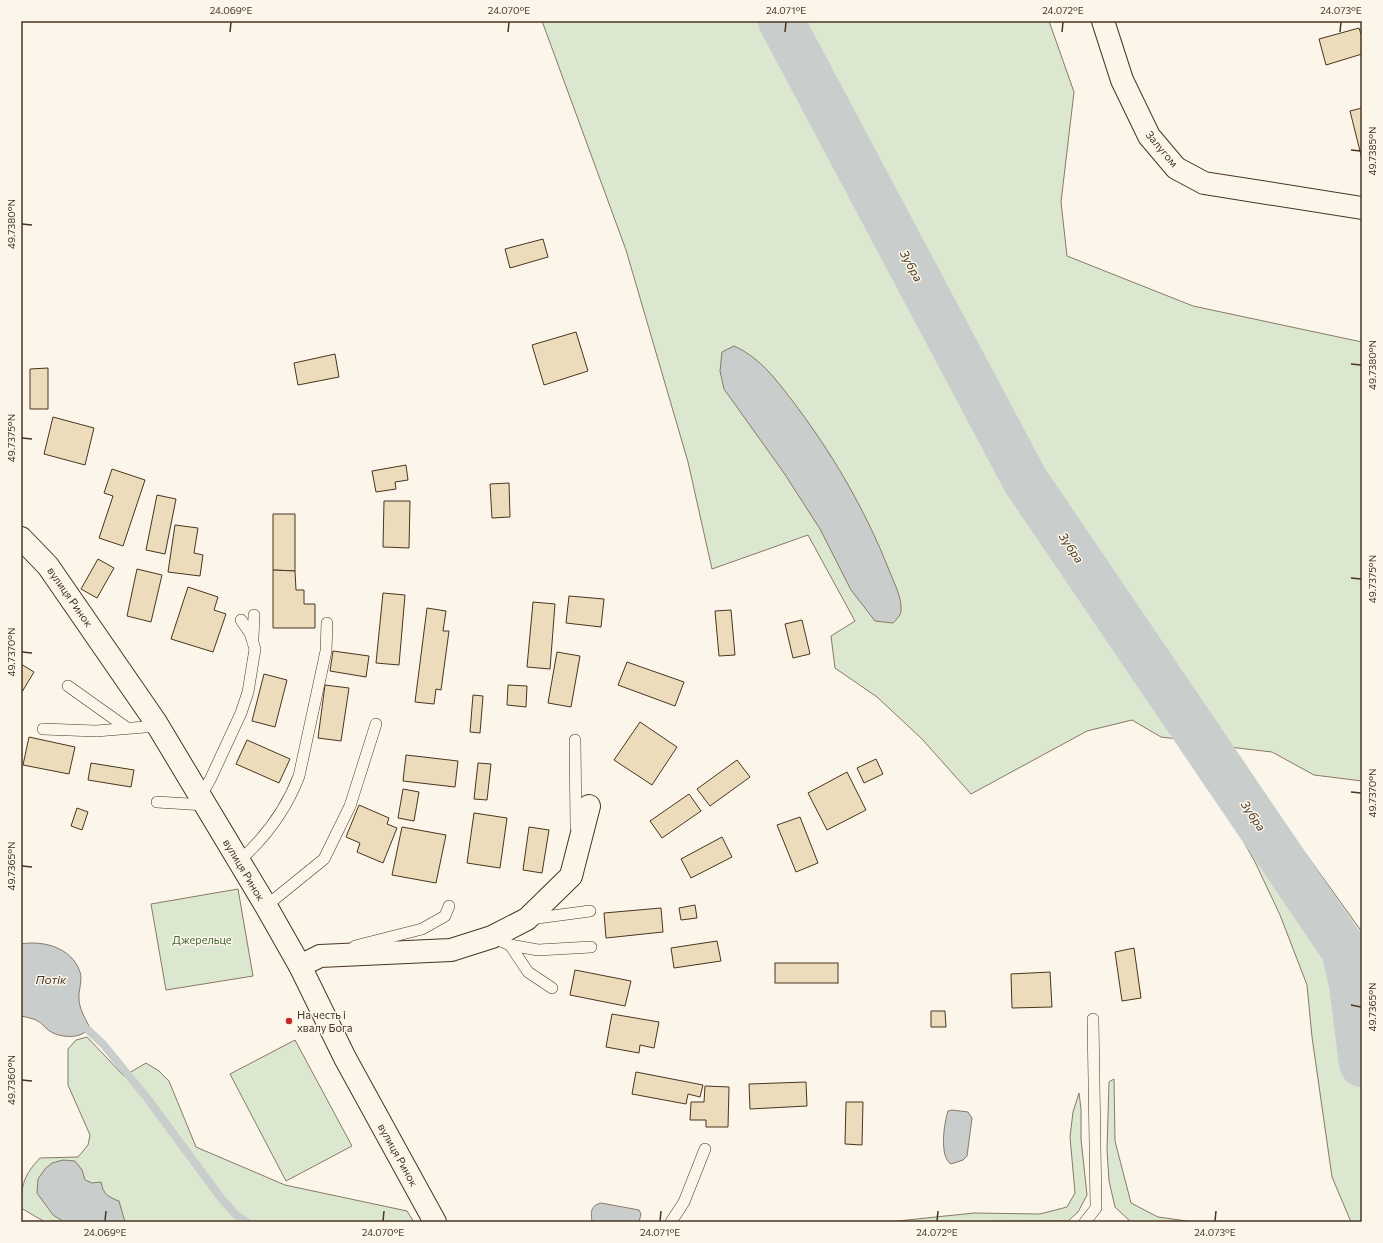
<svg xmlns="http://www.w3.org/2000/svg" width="1383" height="1243" viewBox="0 0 1383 1243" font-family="Commissioner,sans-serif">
<rect width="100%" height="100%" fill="#fbf6e9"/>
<!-- green -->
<g fill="#dce7d0" stroke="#887966">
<path d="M542,21H1049L1074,92L1061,202L1067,256L1193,306L1362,342V781L1314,775L1272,752L1229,747L1362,932V1222H1351L1332,1177L1312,1037L1307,985L1280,915L1255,862L1186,740L1161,737L1132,720L1087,731L971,794L922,739L877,697L835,668L831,636L855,621L808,535L712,569L688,462L626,250Z"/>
<path d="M238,889L253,976L166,990L151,904Z"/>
<path d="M87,1037L124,1076L146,1063L159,1071L169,1081L196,1147L285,1185L407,1211L414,1222H45L21,1208C21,1185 24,1175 40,1158L78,1157L88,1145L90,1135L68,1085V1049L76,1040Z"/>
<path d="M295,1040L352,1146L286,1181L230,1074Z"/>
<path d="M1114,1079L1115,1141L1131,1203L1158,1217L1187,1221L1186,1222H1131L1115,1207L1109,1181L1107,1150L1109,1082Z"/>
<path d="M1079,1093L1081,1109V1139L1087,1195L1078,1212L1068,1221L888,1222L974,1213L1040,1214L1067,1207L1075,1193L1070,1137L1073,1112Z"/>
</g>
<!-- water -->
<g fill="#c9cecd" stroke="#887966">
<path d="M734,346C759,357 775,378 791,399C831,451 865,509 889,570C894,583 902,597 901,611C901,615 896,620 893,623L875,621L851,590L820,529L784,473L724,389L720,371L722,352Z"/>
<path d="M21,944C44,940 72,948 80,972C83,980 78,991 79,999C79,1008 85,1018 89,1026C85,1039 64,1038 53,1033C46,1030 43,1023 36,1020C31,1018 26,1017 21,1016Z"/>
<path d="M952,1110L968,1112L972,1118L967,1156L963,1160L951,1164C939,1157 944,1123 948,1111Z"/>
<path d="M63,1160L75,1161L82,1170L85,1180L92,1183L101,1182C103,1194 108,1197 119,1201L125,1222H64L53,1215L37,1193L38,1179L45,1169L52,1163Z"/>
<path d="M601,1203L639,1210L641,1214L639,1222H592C591,1212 590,1206 601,1203Z"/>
</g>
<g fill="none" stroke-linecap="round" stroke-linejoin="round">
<!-- stream -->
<path stroke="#c9cecd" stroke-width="8" d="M88,1030L103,1044L147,1098L221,1198L236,1215L247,1222"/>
<!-- river -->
<path stroke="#c9cecd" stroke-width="46" d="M781,21L1025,480L1344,950L1352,984L1362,1064"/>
</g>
<!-- building -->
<g fill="#ecdcbc" stroke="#4a3520">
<path d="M1359,28L1362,37V54L1326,65L1319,39Z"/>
<path d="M1362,108V159L1350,111Z"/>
<path d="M543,239L548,257L510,268L505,249Z"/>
<path d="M576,332L588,371L544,385L532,345Z"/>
<path d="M335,354L339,377L298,385L294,363Z"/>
<path d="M48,368V409H30V369Z"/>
<path d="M53,417L94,428L85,465L44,454Z"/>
<path d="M406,465L408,480L395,482L396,489L376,492L372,471Z"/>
<path d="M112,469L145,480L123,546L99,538L113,496L104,493Z"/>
<path d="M509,483L510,517L492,518L490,484Z"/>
<path d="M157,495L176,499L165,554L146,550Z"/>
<path d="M384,501H410L409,548L383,547Z"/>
<path d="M273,514H295V571L273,570Z"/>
<path d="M175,525L198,528L194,553L203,555L200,576L168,572Z"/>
<path d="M98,559L114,568L97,598L81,589Z"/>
<path d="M137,569L162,575L151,622L127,616Z"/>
<path d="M273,570L295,571L296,590H304V604H315V628H273Z"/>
<path d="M188,587L218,597L214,610L226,614L213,652L171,639Z"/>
<path d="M383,593L405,595L399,665L376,663Z"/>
<path d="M569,596L604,599L601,627L566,623Z"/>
<path d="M533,602L555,604L550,669L527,667Z"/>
<path d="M427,608L446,611L443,631H449L441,690L436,689L434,704L415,702Z"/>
<path d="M731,610L735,655L719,656L715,611Z"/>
<path d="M802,620L810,654L793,658L785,624Z"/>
<path d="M333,651L369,656L366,677L330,671Z"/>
<path d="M557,652L580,656L571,707L548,703Z"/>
<path d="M627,662L684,682L675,706L618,685Z"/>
<path d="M21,664L34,672L22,692H21Z"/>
<path d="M264,674L287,680L275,727L252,721Z"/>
<path d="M325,685L349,688L341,741L318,738Z"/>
<path d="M508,685L527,686L526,707L507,705Z"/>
<path d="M473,695L483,696L480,733L470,732Z"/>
<path d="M640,722L677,747L652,785L614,760Z"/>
<path d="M29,737L75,747L69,774L23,765Z"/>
<path d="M247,740L290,759L279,783L236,764Z"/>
<path d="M406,755L458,761L455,787L403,781Z"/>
<path d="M876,759L883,774L864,783L857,768Z"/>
<path d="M737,760L750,777L710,806L697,789Z"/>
<path d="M91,763L134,770L131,787L88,780Z"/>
<path d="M478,763L491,764L487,800L474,799Z"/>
<path d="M847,772L866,810L827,830L808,793Z"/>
<path d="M403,789L419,792L414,821L398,818Z"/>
<path d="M689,794L701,811L662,838L650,821Z"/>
<path d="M359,805L389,818L387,824L397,828L383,863L357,852L360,843L346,837Z"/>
<path d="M77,808L88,812L82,830L71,826Z"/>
<path d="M474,813L507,818L500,868L467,863Z"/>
<path d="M800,817L818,863L796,872L777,825Z"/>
<path d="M402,827L446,835L436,883L392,875Z"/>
<path d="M529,827L549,830L542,873L523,870Z"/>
<path d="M722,837L732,857L691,878L681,859Z"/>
<path d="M695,905L697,918L681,920L679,908Z"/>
<path d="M661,908L663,932L606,938L604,913Z"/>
<path d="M717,941L721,961L674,968L671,948Z"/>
<path d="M1134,948L1141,998L1122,1001L1115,952Z"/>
<rect x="775" y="963" width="63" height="20"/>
<path d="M575,970L631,981L625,1006L570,995Z"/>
<path d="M1050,972L1052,1007L1012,1008L1011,974Z"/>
<path d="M931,1011H945L946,1027H931Z"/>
<path d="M612,1014L659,1022L654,1048L640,1045L639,1053L606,1047Z"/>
<path d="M636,1072L703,1085L700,1097L688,1094L686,1104L632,1094Z"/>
<path d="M806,1082L807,1106L750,1109L749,1084Z"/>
<path d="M705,1086L729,1087L728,1127H706V1120H690L691,1102H704Z"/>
<path d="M846,1102H863L862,1145L845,1144Z"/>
</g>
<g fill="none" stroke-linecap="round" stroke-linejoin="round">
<!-- service casing -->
<g stroke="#4a3520" stroke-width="12">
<g id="service">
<path d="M253,638L254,615"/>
<path d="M68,686L127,728"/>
<path d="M43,729L96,731L157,726"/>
<path d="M575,740L576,827"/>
<path d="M200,797L210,780L241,713L248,692L255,649L250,633L241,620"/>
<path d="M157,802L205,805"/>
<path d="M239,861C266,837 286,810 299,776L326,651L327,623"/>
<path d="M266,906L324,859L350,806L376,724"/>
<path d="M530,919L590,911"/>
<path d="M492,937L510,945L538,950L591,947"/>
<path d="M510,945L528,972L552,988"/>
<path d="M355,946L422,929L445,916L449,906"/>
<path d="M671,1222L684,1202L705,1149"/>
<path d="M1085,1222L1096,1208L1093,1019"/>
</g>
</g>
<!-- minor casing -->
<g stroke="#4a3520" stroke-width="24">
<g id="minor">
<path d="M1103,21L1122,80L1149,136L1176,168L1204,183L1362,208"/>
<path d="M21,538L48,566L155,721L266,906L300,966L345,1058L435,1222"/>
<path d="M300,966L320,956L451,950L492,937L527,919L571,876L589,806"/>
</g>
</g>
<!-- service -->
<use href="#service" stroke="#fbf6e9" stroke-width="11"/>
<!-- minor -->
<use href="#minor" stroke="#fbf6e9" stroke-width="22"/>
</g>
<!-- ticks -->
<path fill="none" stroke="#4a3520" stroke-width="1.5" d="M230,32L231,22M508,32L509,22M785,32L786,22M1062,32L1063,22M1340,32L1341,22M1351,150L1361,151M22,224L32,225M1351,364L1361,365M22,438L32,439M1351,578L1361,579M22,652L32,653M1351,792L1361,793M22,866L32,867M1351,1005L1361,1007M22,1080L32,1081M105,1221L106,1211M383,1221L384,1211M660,1221L661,1211M937,1221L938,1211M1215,1221L1216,1211"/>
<!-- markers -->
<circle fill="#c62828" stroke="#fbf6e9" stroke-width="1.5" cx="289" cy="1021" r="4"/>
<g text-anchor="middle" stroke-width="3" stroke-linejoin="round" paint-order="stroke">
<!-- street labels -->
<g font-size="11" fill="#4a3520" stroke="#fbf6e9">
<text transform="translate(1162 149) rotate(50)" y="4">Залугом</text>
<text transform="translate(70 597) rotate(55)" y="4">вулиця Ринок</text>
<text transform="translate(244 870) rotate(59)" y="4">вулиця Ринок</text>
<text transform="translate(398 1155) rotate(61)" y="4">вулиця Ринок</text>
</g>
<!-- park labels -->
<g font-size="11" fill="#436837" stroke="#fbf6e9">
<text x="202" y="944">Джерельце</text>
</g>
<!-- poi labels -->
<g font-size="11" fill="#4a3520" stroke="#fbf6e9" text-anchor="start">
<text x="297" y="1019">На честь і<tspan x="297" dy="13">хвалу Бога</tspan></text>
</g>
<!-- water labels -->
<g font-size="12" font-style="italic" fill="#4a3520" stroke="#fbf6e9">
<text transform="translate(911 266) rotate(62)" y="4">Зубра</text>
<text transform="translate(1071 548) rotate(56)" y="4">Зубра</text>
<text transform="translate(1253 816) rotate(56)" y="4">Зубра</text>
<text x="51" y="984">Потік</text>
</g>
</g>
<!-- border -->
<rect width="1383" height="1243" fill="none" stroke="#fbf6e9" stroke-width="44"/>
<rect x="22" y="22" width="1339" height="1199" fill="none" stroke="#4a3520" stroke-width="1.5"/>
<g font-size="10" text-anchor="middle" fill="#4a3520">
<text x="231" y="14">24.069°E</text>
<text x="509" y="14">24.070°E</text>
<text x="786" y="14">24.071°E</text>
<text x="1063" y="14">24.072°E</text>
<text x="1341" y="14">24.073°E</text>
<text transform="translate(1372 151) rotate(-90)" y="4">49.7385°N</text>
<text transform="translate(11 224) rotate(-90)" y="4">49.7380°N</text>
<text transform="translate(1372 365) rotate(-90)" y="4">49.7380°N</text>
<text transform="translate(11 438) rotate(-90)" y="4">49.7375°N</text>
<text transform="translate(1372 579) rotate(-90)" y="4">49.7375°N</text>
<text transform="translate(11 652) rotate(-90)" y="4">49.7370°N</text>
<text transform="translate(1372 793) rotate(-90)" y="4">49.7370°N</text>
<text transform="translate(11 866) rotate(-90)" y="4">49.7365°N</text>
<text transform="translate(1372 1007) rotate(-90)" y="4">49.7365°N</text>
<text transform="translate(11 1080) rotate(-90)" y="4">49.7360°N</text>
<text x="105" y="1236">24.069°E</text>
<text x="383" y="1236">24.070°E</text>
<text x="660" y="1236">24.071°E</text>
<text x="937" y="1236">24.072°E</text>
<text x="1215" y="1236">24.073°E</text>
</g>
</svg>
